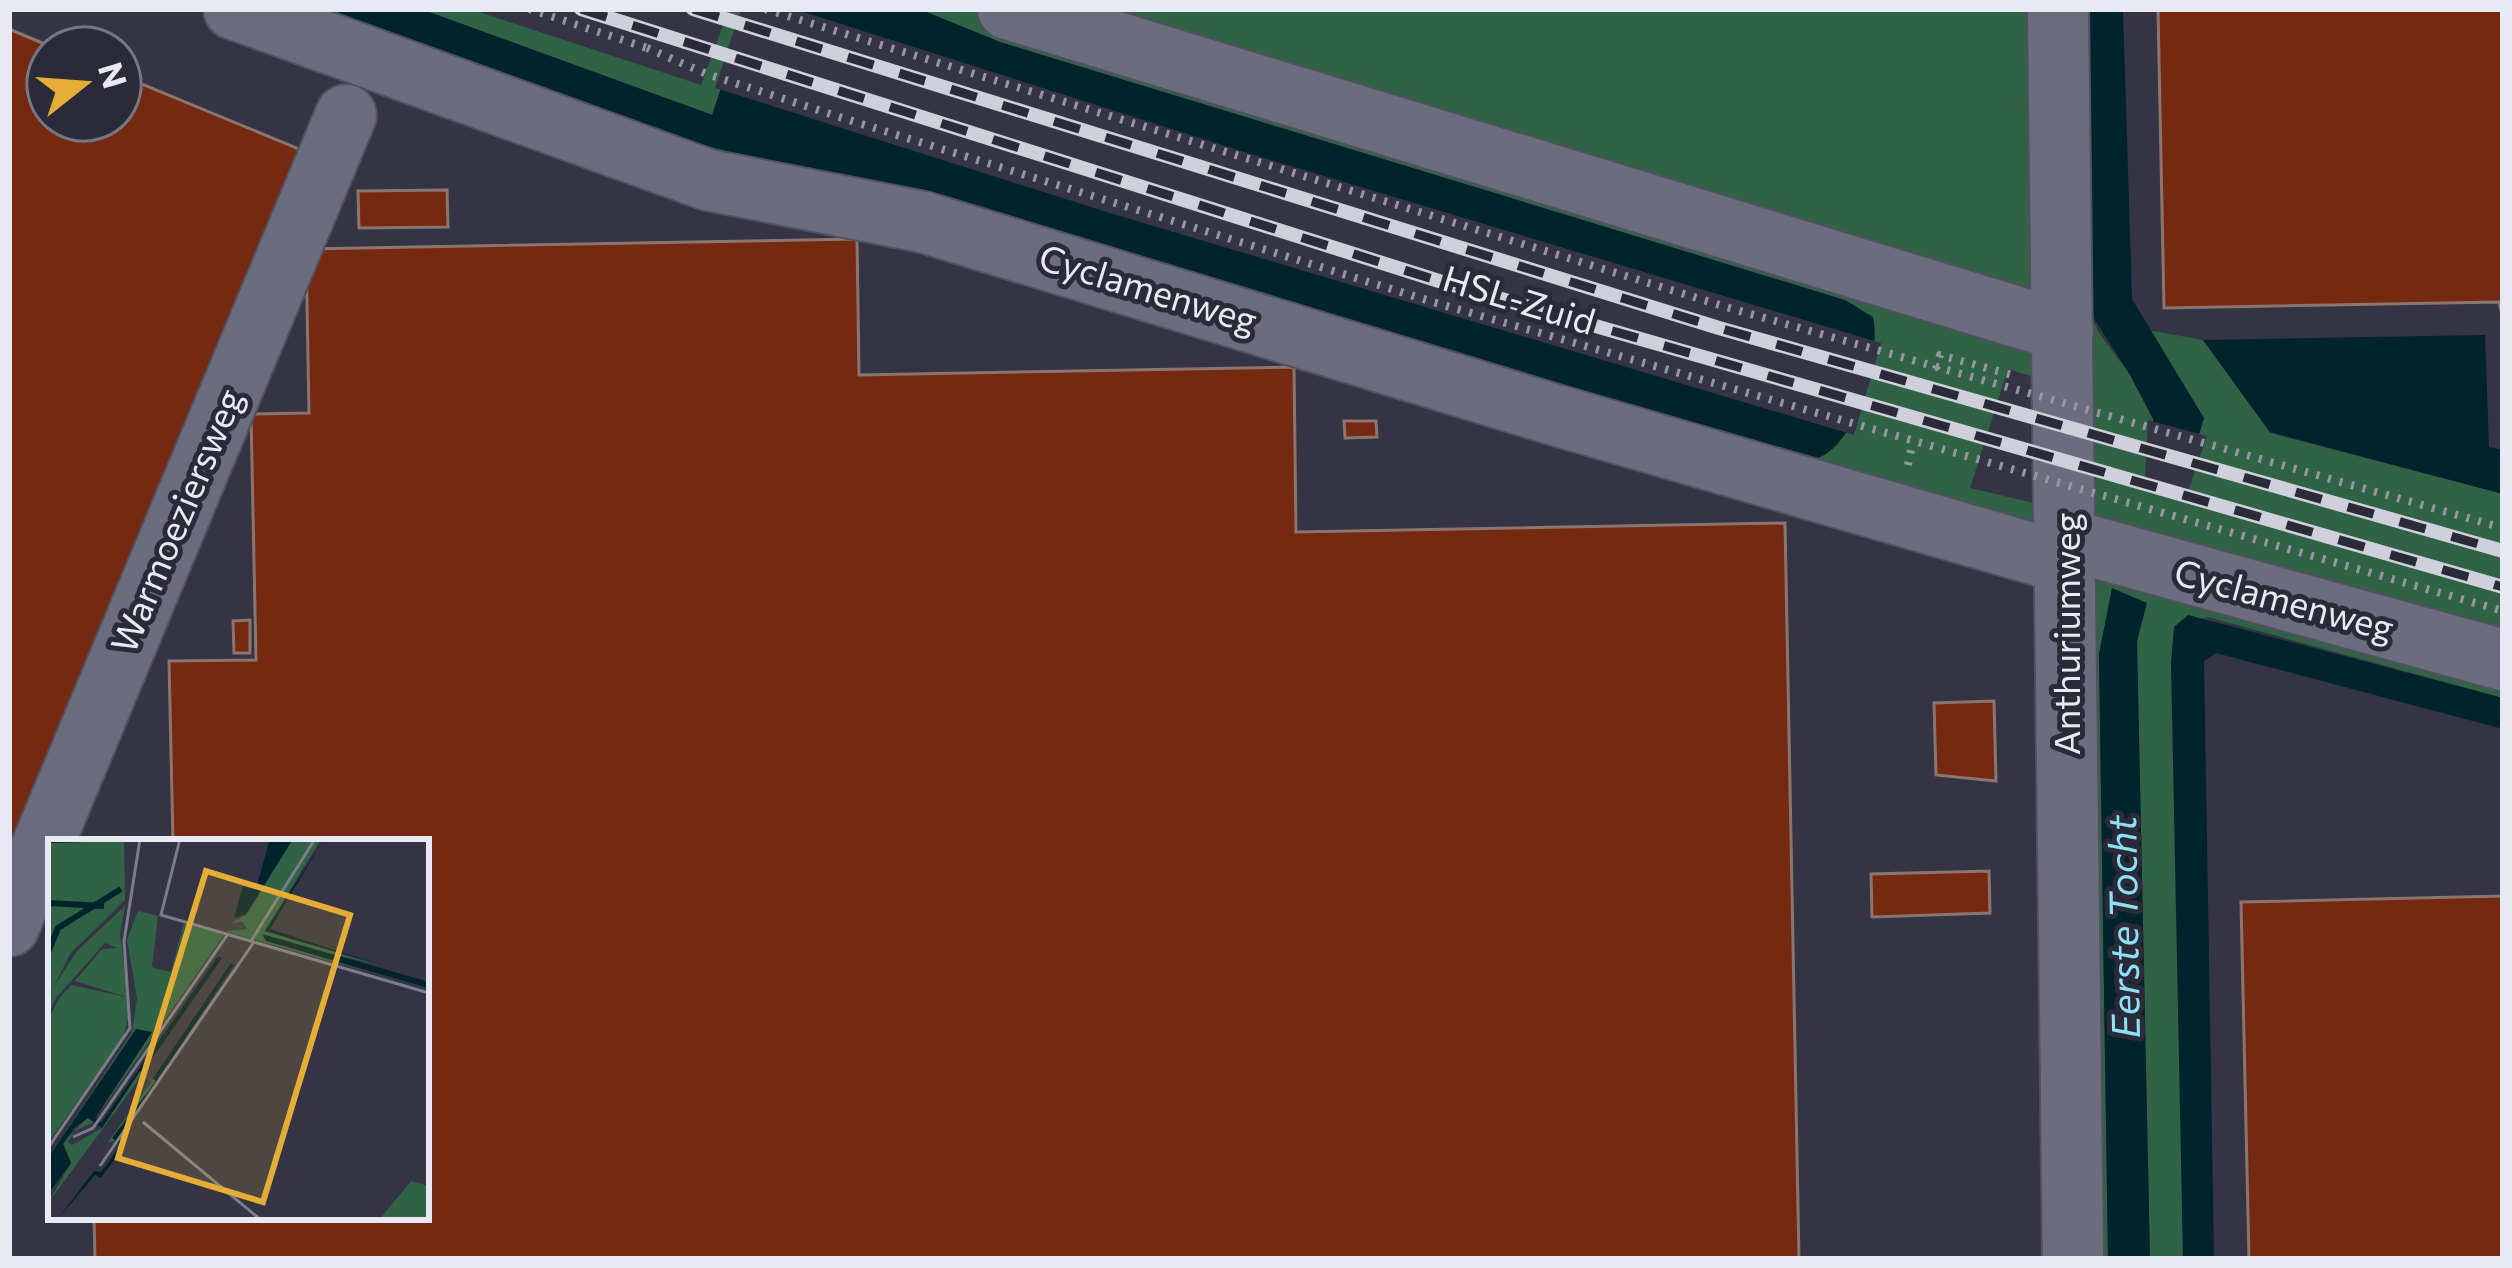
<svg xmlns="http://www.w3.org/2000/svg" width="2512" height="1268" viewBox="0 0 2512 1268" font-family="Commissioner,sans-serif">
<rect width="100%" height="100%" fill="#343444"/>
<!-- green -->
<g fill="#306346">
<path d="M318,9L887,184L972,204L1159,266L1435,175L1000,42L919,9H981L2029,334L2047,381L2008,369L1970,488L2042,505L2030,536L722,176Z"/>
<path d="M421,9H470L701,85L729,9H747L713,115Z"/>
<path d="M1051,9H2043L2046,304Z"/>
<path d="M2080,292C2093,305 2090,319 2100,334C2118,361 2142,385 2152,416C2162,445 2167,459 2183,487L2204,418L2147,330L2203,340L2270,433L2503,494V698L2208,617L2174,627L2183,1259H2150L2137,641L2146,603L2113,589L2099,654L2108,1259H2096Z"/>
</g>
<!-- water -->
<g fill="#00232c">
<path d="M318,9H421L712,115L747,9H919L1000,42L1845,300L1873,317C1882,355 1854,459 1808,460L1159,266L972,204L749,158L660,132Z"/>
<path d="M2089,9H2123L2132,299L2204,418L2183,487L2155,437L2153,419L2130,375L2093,317Z"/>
<path d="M2485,335L2489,447L2503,450V494L2270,432L2203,340Z"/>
<path d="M2112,588L2147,603L2137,641L2150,1259H2108L2099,654Z"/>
<path d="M2188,615L2503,698V729L2216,653L2204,661L2214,1259H2183L2171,663L2174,627Z"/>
</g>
<!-- pier -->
<g fill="#343444">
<path d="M741,9H794L1251,154L1881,343L1854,435L1110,213L715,88Z"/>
<path d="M2148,420L2207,436L2189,489L2179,497L2151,488L2145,479Z"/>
</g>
<!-- building -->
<g fill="#752910" stroke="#8b756f" stroke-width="3">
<path d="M2158,9H2503V320L2499,302L2164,308Z"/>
<path d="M9,29L54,48H48V120H120V75L311,154L9,888Z"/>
<path d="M447,190L448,227L359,228L358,191Z"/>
<path d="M857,239L859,375L1294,367L1296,532L1785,523L1799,1259H95L94,1217H426V842H173L169,661L256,660L251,414L309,413L306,249Z"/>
<path d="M1344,421H1376L1377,437L1345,438Z"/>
<path d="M250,620V653H234L233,621Z"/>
<path d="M1994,701L1996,781L1936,775L1934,703Z"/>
<path d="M1989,871L1990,913L1872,917L1871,874Z"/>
<path d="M2503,896V1259H2249L2241,902Z"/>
</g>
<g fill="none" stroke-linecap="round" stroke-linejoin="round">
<!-- minor casing -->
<g stroke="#51515f" stroke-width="64">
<g id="minor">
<path d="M234,9L708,180L923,222L1552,414L2065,563"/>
<path d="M1008,9L2063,331"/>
<path d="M2058,9L2073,1259"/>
<path d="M2065,539L2503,660"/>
<path d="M9,926L346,115"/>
</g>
</g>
<!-- path -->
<g stroke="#9595a3" stroke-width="8" stroke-dasharray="3 9" stroke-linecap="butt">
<path d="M529,9L647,48"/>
<path d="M1936,369L1940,355L2012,375"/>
<path d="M1908,465L1912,444"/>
</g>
<!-- minor -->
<use href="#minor" stroke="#6c6c7f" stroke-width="60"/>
<!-- rail casing -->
<g stroke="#d0d0dc" stroke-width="14">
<g id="rail">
<path d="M581,9L1439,281L2503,587"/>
<path d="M693,9L1719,328L2503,551"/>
</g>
</g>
<!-- rail -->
<use href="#rail" stroke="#2a2a39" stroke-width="9" stroke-dasharray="27" stroke-linecap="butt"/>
<!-- path-bridge -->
<g stroke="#9595a3" stroke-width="8" stroke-dasharray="3 9" stroke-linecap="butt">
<path d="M765,9L1726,307L2503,528"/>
<path d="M647,48L707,74L849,120L1433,302L2503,611"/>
</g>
</g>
<g text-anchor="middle" stroke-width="10" stroke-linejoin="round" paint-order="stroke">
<!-- street labels -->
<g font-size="36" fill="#e9e9f4" stroke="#2a2a39">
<text transform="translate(1148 289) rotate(17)" y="13">Cyclamenweg</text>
<text transform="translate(1519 300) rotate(17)" y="13">HSL-Zuid</text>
<text transform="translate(177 521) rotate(-67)" y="13">Warmoeziersweg</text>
<text transform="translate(2284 600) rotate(15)" y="13">Cyclamenweg</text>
<text transform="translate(2067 634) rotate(-90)" y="13">Anthuriumweg</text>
</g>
<!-- water labels -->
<g font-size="39" font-style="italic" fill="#8de1f5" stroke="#2a2a39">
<text transform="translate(2124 927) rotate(-91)" y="14">Eerste Tocht</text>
</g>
</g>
<!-- overview -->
<g transform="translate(48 839)">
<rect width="381" height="381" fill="#343444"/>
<path d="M76,0L77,61L22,115L5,149L29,112L77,67L72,95L82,174L75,198L0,304V182L10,161L23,146L79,158L27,142L54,110L69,109L57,104L8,159L0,176V2ZM245,0H273L217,92L332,126L212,99L327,135L176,92L199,90L194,82L182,85L199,75ZM90,72L110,77L104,128L110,130L123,133L136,84L176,96L48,279L103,193L88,190L78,213L0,319L84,193L89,159L79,101ZM93,231L108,241L69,302L60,303L104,242L95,235L0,364L23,324L15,304L39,279L46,283L27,292L20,303L24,306L54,289ZM363,342L381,347V381H331Z" fill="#306346"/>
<path d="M233,0H245L198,75L186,79L195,47L208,50L221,3ZM276,0L222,90L332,126L217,92ZM214,95L381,143V149L218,102ZM170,117L186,126L70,300L77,306L53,339L47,336L9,381L46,332L53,333L73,306L64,299L108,242L92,232L54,289L40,279L26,289L15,305L23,324L0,355V319L88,190L104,193L47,279L53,284Z" fill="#00232c"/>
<path d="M179,112L187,118L104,241L94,234Z" fill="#343444"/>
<path fill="none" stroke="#00232c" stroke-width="6" d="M0,1L41,0M0,64L56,67M0,113L10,89L73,50"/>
<path fill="none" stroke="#7c7c8a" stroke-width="3" d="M132,0L113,76L381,154M203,102L267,0M95,283L213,381M25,298L45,289L180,95M0,309L82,189L76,102L92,0M52,327L206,103"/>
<path fill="#e5ad35" fill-opacity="0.15" stroke="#e5ad35" stroke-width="6" d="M158,32L302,76L215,363L70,319Z"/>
<rect width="381" height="381" fill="none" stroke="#e9e9f4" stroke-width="6"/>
</g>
<!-- border -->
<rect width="2512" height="1268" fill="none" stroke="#e9e9f4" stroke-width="24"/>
<!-- north arrow -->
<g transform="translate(84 84) rotate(73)"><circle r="57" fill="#2a2a39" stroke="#767684" stroke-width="3"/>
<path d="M0-9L21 45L0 30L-21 45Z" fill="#e5ad35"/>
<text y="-18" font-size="33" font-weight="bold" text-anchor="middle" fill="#e9e9f4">N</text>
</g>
</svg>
